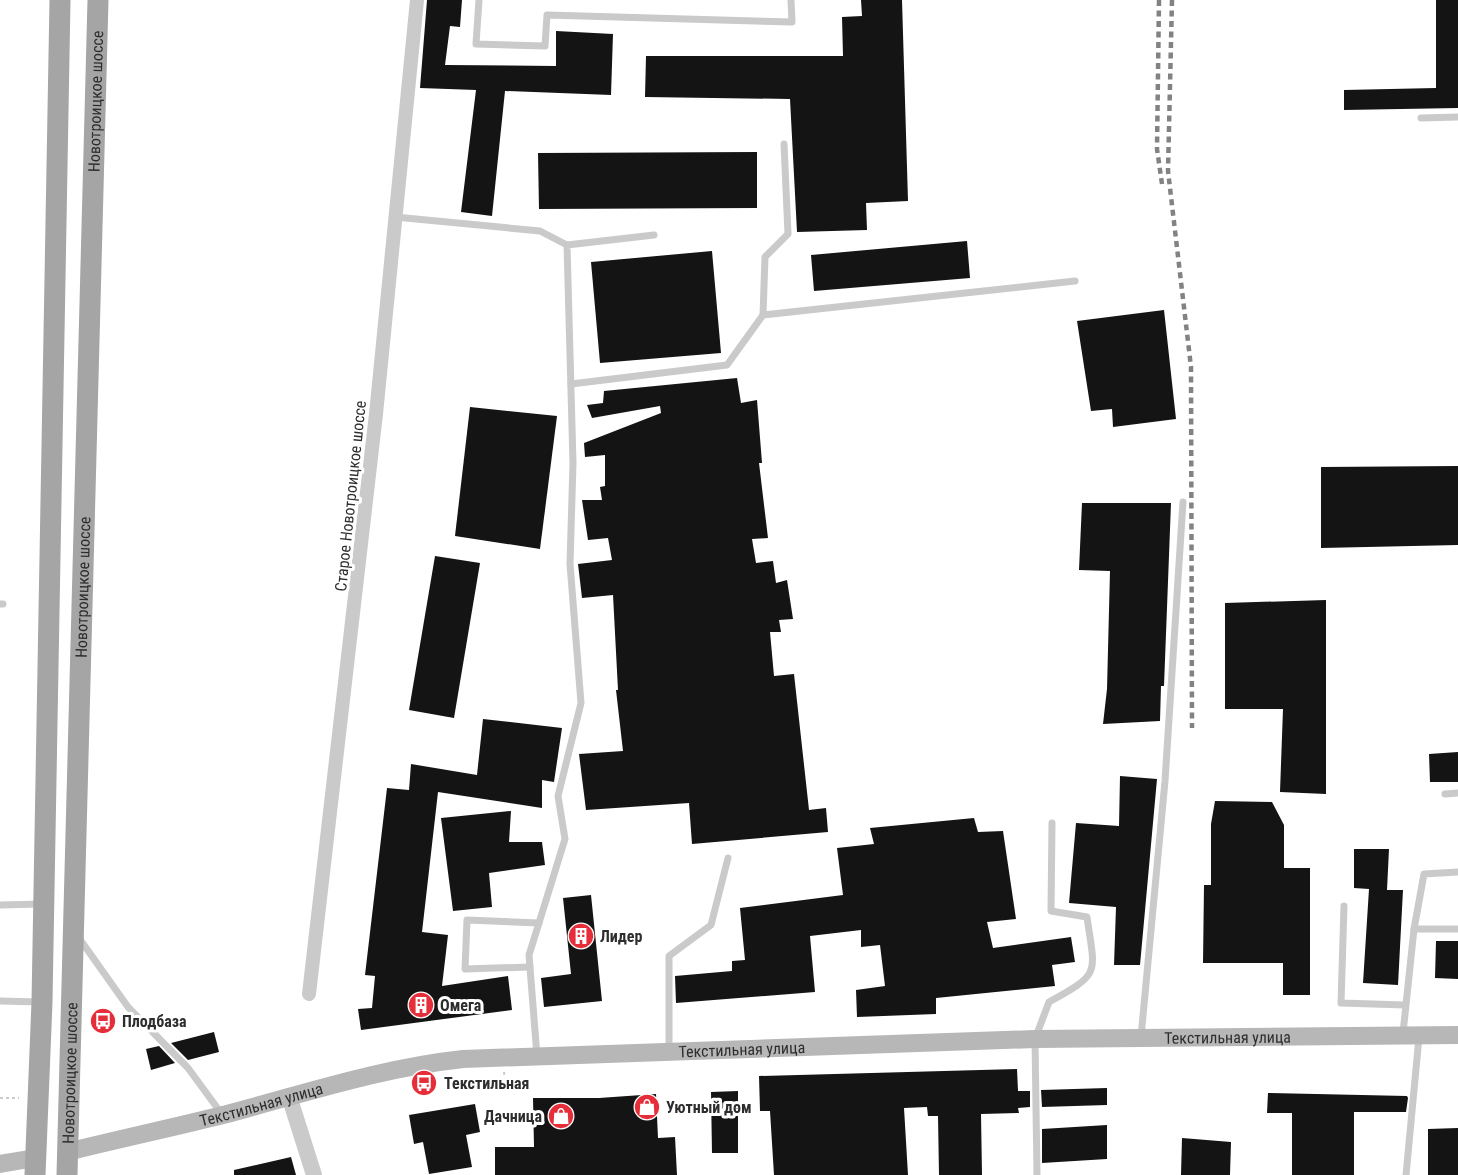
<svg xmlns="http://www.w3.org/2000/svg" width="1458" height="1175" viewBox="0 0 1458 1175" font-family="'Roboto Condensed',sans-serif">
<rect width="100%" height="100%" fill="#fff"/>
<!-- building -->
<g fill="#141414">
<path d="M427,0H462L460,27L450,26L445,65L556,66V31L613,34L611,95L505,91L492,216L461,212L476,90L420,88Z"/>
<path d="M861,0H902L908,201L866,203L867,230L797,232L790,99L645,97L646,56H843L842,17L862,16Z"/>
<path d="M1436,0H1458V108L1344,110V90L1436,88Z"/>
<path d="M757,152V208L539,209L538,153Z"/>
<path d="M967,241L970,278L814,291L811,255Z"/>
<path d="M712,251L721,353L600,363L591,262Z"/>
<path d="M1164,310L1176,419L1113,427L1112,409L1091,411L1077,321Z"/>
<path d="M737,378L741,403L757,400L762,463H759L768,538L752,539L756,563L773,561L776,583L787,580L793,619L779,620L781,632H770L774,676L794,674L809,810L826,808L828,832L692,844L689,803L586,810L579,754L623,751L616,690H618L613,595L582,598L578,564L612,560L608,538L588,540L582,500H602L600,487L605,486V455L585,457L584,443L661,413L660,406L592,418L587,405L603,403L604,391Z"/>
<path d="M470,407L557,416L540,549L455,536Z"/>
<path d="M1458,466V545L1321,548V467Z"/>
<path d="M1082,503H1171L1164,686H1161L1160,721L1103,724L1107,689L1110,571L1079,570Z"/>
<path d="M435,556L480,563L454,718L409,710Z"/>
<path d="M1326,600V794L1280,792L1283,709H1225V603Z"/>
<path d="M483,719L562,728L554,782L542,780V808L438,792L422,932L448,935L442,986L508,976L512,1010L361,1030L358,1009L372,1008L375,976L365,975L387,788L409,790L411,764L477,775Z"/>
<path d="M1458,752V782H1430L1429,754Z"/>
<path d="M1120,776L1157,779L1140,965H1114L1116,907L1069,903L1076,823L1119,826Z"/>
<path d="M1215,801L1272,802L1284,825V868H1310V995H1283V963H1203L1204,885H1211V824Z"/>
<path d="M511,811L509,842H542L545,865L489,873L492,907L453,911L441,818Z"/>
<path d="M974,818L978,832L1003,831L1016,919L987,922L993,948L1071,937L1075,962L1052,965L1055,986L936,998V1014L857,1017L856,990L885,986L880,945L861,947V930L810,936L815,992L676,1003L675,976L732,971V961L745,960L740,908L843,895L837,848L874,844L870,828Z"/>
<path d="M1354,849H1389L1387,890H1403L1398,985L1363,983L1369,889L1354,888Z"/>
<path d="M591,895L602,1001L544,1007L541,978L571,974L563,898Z"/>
<path d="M1436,941H1458V979L1435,978Z"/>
<path d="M214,1032L219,1052L188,1060L171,1043Z"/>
<path d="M159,1046L175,1063L151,1070L146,1049Z"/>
<path d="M1017,1069L1018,1091H1030V1107L1018,1108L1019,1113L981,1114L982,1175H939L938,1116H928L927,1107L904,1108L908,1175H774L770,1111H760L759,1076Z"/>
<path d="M1107,1088V1105L1042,1107L1041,1090Z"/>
<path d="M738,1091V1153H712L711,1092Z"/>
<path d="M1268,1093L1407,1096L1408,1098L1406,1112H1354V1175H1292V1113H1267Z"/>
<path d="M656,1094L658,1138L675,1137L677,1175H495V1147H534L533,1098H599Z"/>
<path d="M475,1104L480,1132L466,1135L472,1167L429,1174L423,1142L414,1144L409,1115Z"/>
<path d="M1107,1125V1159L1042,1163V1129Z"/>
<path d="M1458,1128V1175H1428V1129Z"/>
<path d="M1182,1138L1231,1142L1230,1175H1181Z"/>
<path d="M291,1157L296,1175H234V1170Z"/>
</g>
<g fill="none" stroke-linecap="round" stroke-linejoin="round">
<!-- path -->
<g stroke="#cacaca" stroke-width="2" stroke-dasharray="3 3" stroke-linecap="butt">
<path d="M504,1072L505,1081"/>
<path d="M0,1098H19"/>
</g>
<!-- service -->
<g stroke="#cacaca" stroke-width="7">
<path d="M479,0L476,44L545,46L547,15L792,22L791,0"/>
<path d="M1421,118L1458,117"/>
<path d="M395,217L540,231L567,245"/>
<path d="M763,315L765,257L788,234L784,144"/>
<path d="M571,384L727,365L763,315L1075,281"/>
<path d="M0,604H3"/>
<path d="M1445,794L1458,793"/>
<path d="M0,905L42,904"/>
<path d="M1344,906L1341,1003L1405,1005"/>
<path d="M1414,929H1458"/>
<path d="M79,938L128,1007L188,1068L221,1113"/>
<path d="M530,967L465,969L467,920L539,923"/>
<path d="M0,1001L39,1002"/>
<path d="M1403,1033L1414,929L1424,874L1458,872"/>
<path d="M1141,1037L1165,781L1183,502"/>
<path d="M669,1051V956L711,925L728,858"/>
<path d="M537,1056L529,955L565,839L558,796L581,703L570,564L573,463L567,245L654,235"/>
<path d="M1037,1175L1035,1039L1049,1002C1102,973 1095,974 1087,917L1051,911L1052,823"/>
<path d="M1406,1175L1419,1037"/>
</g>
<!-- minor -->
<path stroke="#cacaca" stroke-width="14" d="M309,994L376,414L417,0"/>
<!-- tertiary -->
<path stroke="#cacaca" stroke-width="16" d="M289,1096L314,1175"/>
<!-- secondary -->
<g stroke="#b7b7b7" stroke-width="18">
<path id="s1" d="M67,1152C119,1139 171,1128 223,1115C303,1094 380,1068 463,1059L1035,1039L1458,1035"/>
<path d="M0,1164L35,1158"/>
</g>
<!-- primary -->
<g stroke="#a5a5a5" stroke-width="21">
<path d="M35,1175L42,1002L60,0"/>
<path id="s2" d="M67,1175L98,0"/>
</g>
<!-- rail -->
<g stroke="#828282" stroke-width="4.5" stroke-dasharray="6 4.5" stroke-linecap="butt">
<path d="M1159,0L1157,149L1162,184"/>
<path d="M1172,0L1168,171L1191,367L1192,728"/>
</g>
</g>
<!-- icons -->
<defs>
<g id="building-disc" transform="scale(1.35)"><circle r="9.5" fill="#e52e39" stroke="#fff"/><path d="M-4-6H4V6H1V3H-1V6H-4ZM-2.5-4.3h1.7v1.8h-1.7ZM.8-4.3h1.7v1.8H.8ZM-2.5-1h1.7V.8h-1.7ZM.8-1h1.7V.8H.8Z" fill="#fff"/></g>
<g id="bus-disc" transform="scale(1.35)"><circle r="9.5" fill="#e52e39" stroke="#fff"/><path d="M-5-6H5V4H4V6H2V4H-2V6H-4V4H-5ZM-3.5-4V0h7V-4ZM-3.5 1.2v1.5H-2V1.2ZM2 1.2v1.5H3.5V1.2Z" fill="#fff"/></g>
<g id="shop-disc" transform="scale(1.35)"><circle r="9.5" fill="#e52e39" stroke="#fff"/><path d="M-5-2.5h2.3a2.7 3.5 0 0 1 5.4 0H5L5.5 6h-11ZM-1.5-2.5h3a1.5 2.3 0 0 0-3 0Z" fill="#fff"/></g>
</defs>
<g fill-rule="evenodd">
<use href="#building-disc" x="581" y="936"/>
<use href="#building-disc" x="421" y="1005"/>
<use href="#bus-disc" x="103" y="1021"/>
<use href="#bus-disc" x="424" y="1083"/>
<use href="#shop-disc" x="647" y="1107"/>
<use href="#shop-disc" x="561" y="1116"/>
</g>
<g text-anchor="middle" stroke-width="6" stroke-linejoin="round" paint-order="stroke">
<!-- street labels -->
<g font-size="16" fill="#2d2d2d" stroke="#fff">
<text dy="6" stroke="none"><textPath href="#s2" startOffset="1074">Новотроицкое шоссе</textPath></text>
<text transform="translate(350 496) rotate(-84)" y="6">Старое Новотроицкое шоссе</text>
<text dy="6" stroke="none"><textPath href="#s2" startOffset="588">Новотроицкое шоссе</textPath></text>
<text dy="6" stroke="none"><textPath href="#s1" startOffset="1172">Текстильная улица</textPath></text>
<text dy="6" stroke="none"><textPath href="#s1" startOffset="686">Текстильная улица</textPath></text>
<text dy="6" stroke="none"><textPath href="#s2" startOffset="102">Новотроицкое шоссе</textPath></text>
<text dy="6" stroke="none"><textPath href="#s1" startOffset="200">Текстильная улица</textPath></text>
</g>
<!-- poi labels -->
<g font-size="16" font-weight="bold" fill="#2d2d2d" stroke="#fff" text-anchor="start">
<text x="600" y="942">Лидер</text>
<text x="440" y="1011">Омега</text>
<text x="122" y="1027">Плодбаза</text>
<text x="444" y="1089">Текстильная</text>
<text x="666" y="1113">Уютный дом</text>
<text x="542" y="1122" text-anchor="end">Дачница</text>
</g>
</g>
</svg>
